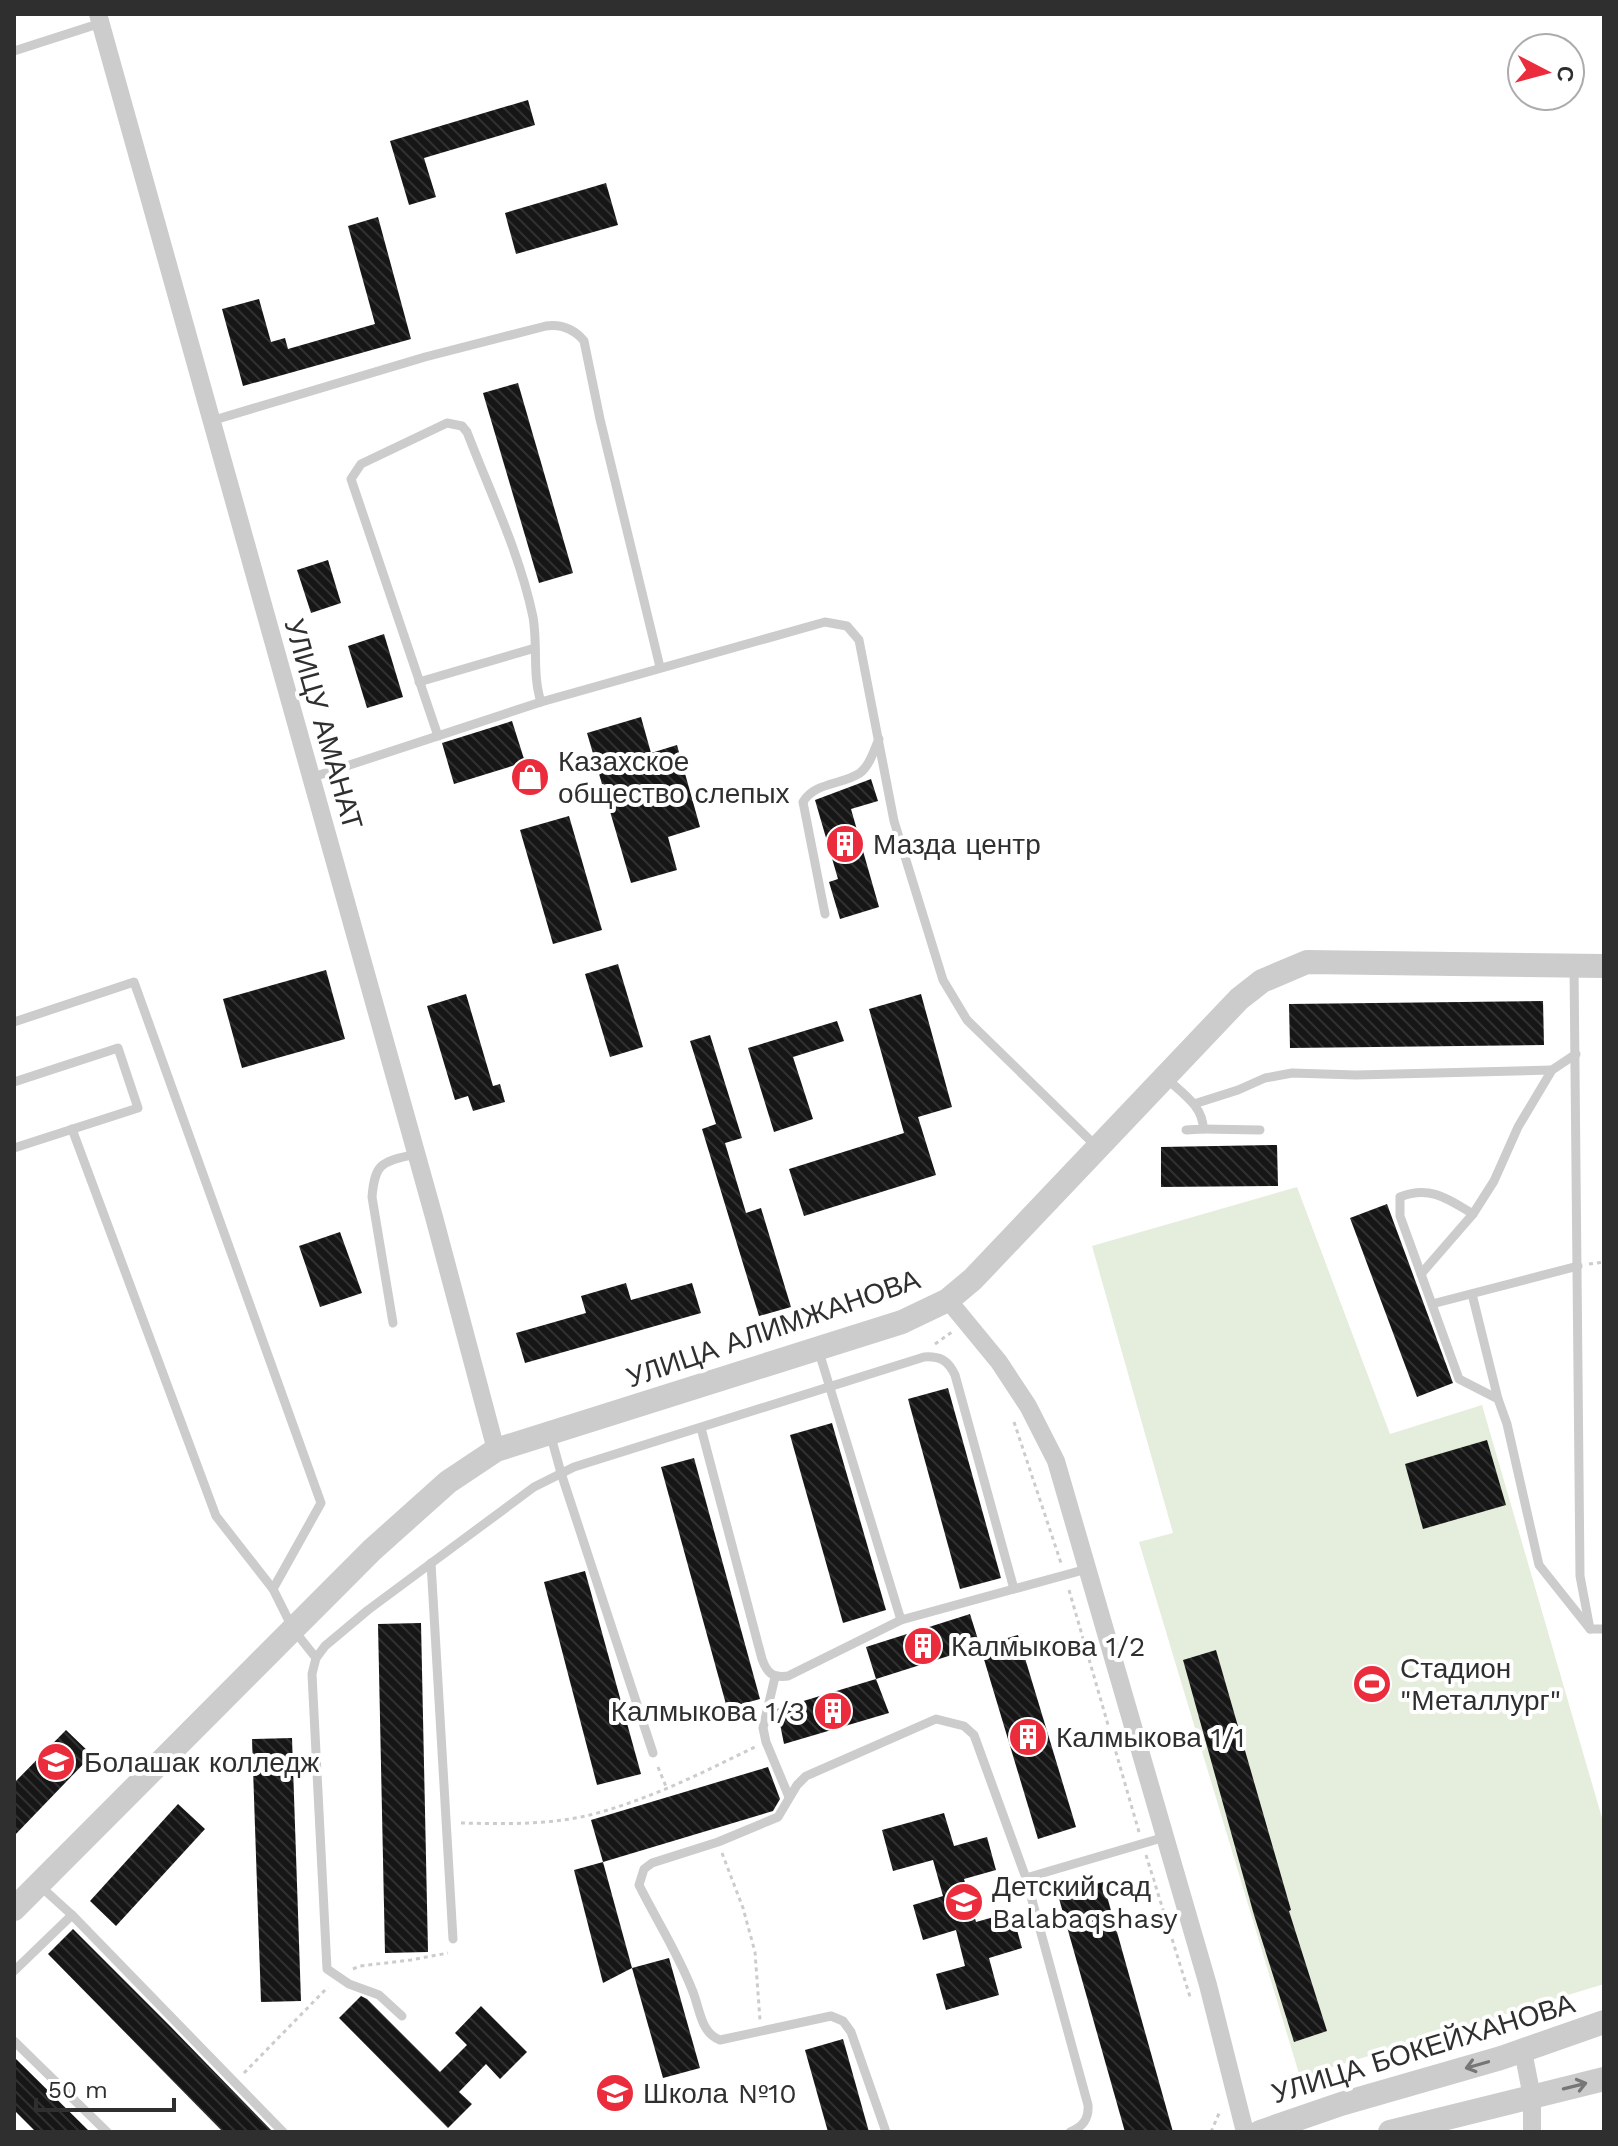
<svg xmlns="http://www.w3.org/2000/svg" width="1618" height="2146" viewBox="0 0 1618 2146" font-family="'Work Sans',sans-serif">
<defs>
<pattern id="building-back-hatch" width="6" height="6" patternUnits="userSpaceOnUse" patternTransform="scale(2)"><rect width="6" height="6" fill="#161616"/><path d="M-1 5l2 2M0 0l6 6M5-1l2 2" fill="none" stroke="#303030"/></pattern>
</defs>
<rect width="100%" height="100%" fill="#fff"/>
<!-- garden -->
<path fill="#e5eddc" d="M1297,1187L1390,1434L1482,1405L1604,1825V1984L1300,2077L1139,1542L1173,1533L1092,1246Z"/>
<!-- building -->
<g fill="url(#building-back-hatch)">
<path d="M528,100L535,125L424,158L436,197L409,205L390,141Z"/>
<path d="M606,183L618,225L516,254L505,213Z"/>
<path d="M378,217L411,339L243,386L222,309L259,299L271,342L285,338L288,349L375,324L348,226Z"/>
<path d="M518,383L573,573L539,583L483,393Z"/>
<path d="M328,560L341,603L311,613L297,570Z"/>
<path d="M384,634L403,697L367,708L348,646Z"/>
<path d="M641,717L651,753L677,745L700,827L668,837L677,870L631,883L587,733Z"/>
<path d="M512,721L525,762L454,784L442,743Z"/>
<path d="M871,779L878,801L851,809L879,907L840,919L829,882L838,879L815,800Z"/>
<path d="M569,816L602,930L553,944L520,830Z"/>
<path d="M618,964L643,1047L610,1057L585,974Z"/>
<path d="M326,970L345,1039L242,1068L223,999Z"/>
<path d="M466,994L493,1086L500,1084L505,1102L473,1111L468,1096L455,1100L427,1006Z"/>
<path d="M921,994L952,1107L918,1117L936,1175L804,1216L789,1169L904,1133L869,1009Z"/>
<path d="M1543,1001L1544,1045L1290,1048L1289,1004Z"/>
<path d="M837,1021L844,1041L793,1057L813,1119L774,1132L748,1048Z"/>
<path d="M710,1035L742,1138L725,1143L746,1213L761,1208L791,1307L759,1316L702,1129L716,1124L690,1041Z"/>
<path d="M1277,1145L1278,1186L1161,1187V1147Z"/>
<path d="M1387,1204L1453,1383L1417,1397L1350,1218Z"/>
<path d="M340,1232L362,1293L320,1307L299,1246Z"/>
<path d="M626,1283L631,1300L692,1283L701,1313L525,1363L516,1333L586,1313L581,1296Z"/>
<path d="M948,1388L1001,1578L960,1589L908,1399Z"/>
<path d="M832,1423L886,1610L843,1623L790,1435Z"/>
<path d="M1487,1440L1506,1505L1423,1529L1405,1464Z"/>
<path d="M694,1458L760,1699L727,1708L661,1467Z"/>
<path d="M585,1571L641,1774L597,1785L544,1582Z"/>
<path d="M970,1614L980,1646L876,1679L866,1647Z"/>
<path d="M421,1623L428,1952L385,1953L378,1624Z"/>
<path d="M1018,1635L1076,1827L1038,1839L980,1646Z"/>
<path d="M1216,1650L1291,1910L1289,1911L1327,2031L1294,2042L1254,1915L1183,1660Z"/>
<path d="M876,1679L889,1713L784,1744L777,1709Z"/>
<path d="M66,1730L92,1755L14,1836V1783Z"/>
<path d="M292,1738L301,2001L261,2002L252,1739Z"/>
<path d="M768,1767L780,1799L773,1811L603,1862L591,1820Z"/>
<path d="M178,1804L205,1829L116,1926L90,1901Z"/>
<path d="M944,1813L954,1846L987,1837L996,1870L964,1879L976,1922L1012,1912L1022,1948L989,1958L999,1995L946,2010L936,1974L965,1966L956,1930L923,1940L913,1905L943,1896L933,1860L893,1871L882,1830Z"/>
<path d="M603,1862L632,1968L603,1983L574,1870Z"/>
<path d="M1103,1882L1173,2132H1125L1058,1895Z"/>
<path d="M73,1929L169,2025L273,2132H223L48,1954Z"/>
<path d="M669,1958L700,2068L663,2078L632,1968Z"/>
<path d="M361,1996L367,1999L440,2072L467,2045L455,2033L481,2006L527,2052L500,2079L486,2064L459,2092L472,2104L448,2128L339,2018Z"/>
<path d="M843,2039L869,2132H828L805,2050Z"/>
<path d="M14,2057L90,2132H36L14,2110Z"/>
</g>
<g fill="none" stroke-linecap="round" stroke-linejoin="round">
<!-- path -->
<g stroke="#ccc" stroke-width="3" stroke-dasharray="4 4" stroke-linecap="butt">
<path d="M1589,1264L1604,1262"/>
<path d="M935,1344L952,1332"/>
<path d="M1014,1422L1061,1563"/>
<path d="M1069,1590L1139,1832"/>
<path d="M658,1767L667,1789"/>
<path d="M461,1823C503,1824 549,1825 590,1815C648,1800 702,1773 755,1747"/>
<path d="M722,1853L743,1908L755,1952L760,2020"/>
<path d="M1146,1855L1191,2000"/>
<path d="M353,1969L360,1966L411,1960L448,1953"/>
<path d="M244,2073L328,1987"/>
<path d="M1211,2132L1220,2111"/>
</g>
<!-- service -->
<g stroke="#ccc" stroke-width="9">
<path d="M14,51L101,23"/>
<path d="M211,421L425,357L546,326C562,324 574,329 584,341L600,419L660,667"/>
<path d="M419,682L535,648"/>
<path d="M438,736L351,479L361,464L447,423L462,426L467,432C490,492 520,554 533,617C538,645 532,674 541,702"/>
<path d="M310,778L541,702L825,622L847,626L859,640L894,821L943,980L967,1020L1098,1148"/>
<path d="M825,914L803,802C815,782 842,785 860,773C870,765 874,750 879,739"/>
<path d="M1574,966L1580,1576L1590,1629H1604"/>
<path d="M14,1022L134,982L321,1503L273,1589L293,1629L316,1658"/>
<path d="M1576,1054L1552,1070L1518,1127L1494,1181L1473,1214C1448,1199 1430,1185 1400,1197V1216L1459,1379L1498,1399L1507,1424L1539,1565L1590,1629"/>
<path d="M1167,1079C1182,1093 1204,1107 1203,1129L1186,1130"/>
<path d="M14,1082L118,1048L138,1108L14,1148"/>
<path d="M1194,1104L1238,1090L1265,1078L1292,1073L1356,1075L1552,1070"/>
<path d="M72,1129L216,1516L273,1589"/>
<path d="M1203,1129L1260,1130"/>
<path d="M1421,1274L1473,1214"/>
<path d="M1472,1294L1498,1399"/>
<path d="M1432,1304L1578,1266"/>
<path d="M393,1323L372,1197C375,1161 383,1162 416,1154"/>
<path d="M819,1352L901,1620"/>
<path d="M701,1428L762,1659C767,1673 772,1678 788,1676L901,1620L1087,1569"/>
<path d="M550,1433L561,1473L653,1753"/>
<path d="M431,1563L453,1939"/>
<path d="M775,1677L763,1728L766,1742L789,1797"/>
<path d="M39,1885L72,1915"/>
<path d="M14,1971L72,1915L283,2132"/>
<path d="M402,2016L379,1995L349,1984L327,1969L312,1674L316,1658L325,1646L368,1610L534,1487L574,1467L924,1357C940,1356 948,1360 955,1375L1014,1589"/>
<path d="M14,2041L107,2132"/>
<path d="M886,2132L851,2032L843,2021L831,2016L720,2040C701,2033 700,2010 693,1992C679,1955 657,1921 639,1885L644,1869L652,1863L718,1842L778,1817L797,1785L806,1776L936,1719L964,1726L974,1735L1026,1878"/>
<path d="M1070,2132C1083,2127 1089,2119 1088,2105L1026,1878L1165,1837"/>
</g>
<!-- minor -->
<g stroke="#ccc" stroke-width="18">
<path d="M98,14L434,1217L496,1450"/>
<path d="M948,1300L999,1362L1028,1406L1056,1461L1208,1985L1245,2132"/>
<path d="M1523,2051L1532,2097V2132"/>
</g>
<!-- tertiary -->
<g stroke="#ccc" stroke-width="24">
<path d="M14,1909L372,1550L448,1482L496,1450L902,1322L948,1300L973,1279L1239,999L1262,981L1307,962L1604,966"/>
<path d="M1260,2132L1341,2104L1501,2058L1604,2022"/>
<path d="M1390,2132L1604,2079"/>
</g>
</g>
<!-- one-way arrows -->
<defs><path id="oneway-shaft" d="M-6 0H5M1.5-3L5.5 0L1.5 3" fill="none" stroke-width="1.6" stroke-linecap="round" stroke-linejoin="round" transform="scale(2)"/></defs>
<g stroke="#767676">
<use href="#oneway-shaft" transform="translate(1477 2065) rotate(164)"/>
<use href="#oneway-shaft" transform="translate(1575 2086) rotate(-14)"/>
</g>
<!-- icons -->
<defs>
<g id="shop-disc" transform="scale(2)"><circle r="9.5" fill="#eb2c3c" stroke="#fff"/><path d="M-5-2.5h2.3a2.7 3.5 0 0 1 5.4 0H5L5.5 6h-11ZM-1.5-2.5h3a1.5 2.3 0 0 0-3 0Z" fill="#fff"/></g>
<g id="building-disc" transform="scale(2)"><circle r="9.5" fill="#eb2c3c" stroke="#fff"/><path d="M-4-6H4V6H1V3H-1V6H-4ZM-2.5-4.3h1.7v1.8h-1.7ZM.8-4.3h1.7v1.8H.8ZM-2.5-1h1.7V.8h-1.7ZM.8-1h1.7V.8H.8Z" fill="#fff"/></g>
<g id="stadium-disc" transform="scale(2)"><circle r="9.5" fill="#eb2c3c" stroke="#fff"/><path d="M0-5a6.5 5 0 1 0 0 10a6.5 5 0 1 0 0-10ZM-3.5-1.8h7v3.6h-7Z" fill="#fff"/></g>
<g id="university-disc" transform="scale(2)"><circle r="9.5" fill="#eb2c3c" stroke="#fff"/><path d="M0-5L7-2L0 1L-7-2ZM-4 1L0 2.5L4 1V4Q0 6-4 4Z" fill="#fff"/></g>
<g id="school-disc" transform="scale(2)"><circle r="9.5" fill="#eb2c3c" stroke="#fff"/><path d="M0-5L7-2L0 1L-7-2ZM-4 1L0 2.5L4 1V4Q0 6-4 4Z" fill="#fff"/></g>
</defs>
<g fill-rule="evenodd">
<use href="#shop-disc" x="530" y="777"/>
<use href="#building-disc" x="845" y="844"/>
<use href="#building-disc" x="923" y="1646"/>
<use href="#stadium-disc" x="1372" y="1684"/>
<use href="#building-disc" x="833" y="1711"/>
<use href="#building-disc" x="1028" y="1737"/>
<use href="#university-disc" x="56" y="1762"/>
<use href="#school-disc" x="964" y="1902"/>
<use href="#school-disc" x="615" y="2093"/>
</g>
<g text-anchor="middle" stroke-width="8" stroke-linejoin="round" paint-order="stroke">
<!-- street labels -->
<g font-size="28" fill="#2f2f2f" stroke="#fff">
<text transform="translate(324 724) rotate(74)" y="10">УЛИЦУ АМАНАТ</text>
<text transform="translate(773 1328) rotate(-19)" y="10">УЛИЦА АЛИМЖАНОВА</text>
<text transform="translate(1423 2048) rotate(-17)" y="10">УЛИЦА БОКЕЙХАНОВА</text>
</g>
<!-- poi labels -->
<g font-size="28" fill="#2f2f2f" stroke="#fff" text-anchor="start">
<text x="558" y="771">Казахское<tspan x="558" dy="32">общество слепых</tspan></text>
<text x="873" y="854">Мазда центр</text>
<text x="951" y="1656">Калмыкова 1/2</text>
<text x="1400" y="1678">Стадион<tspan x="1400" dy="32">"Металлург"</tspan></text>
<text x="805" y="1721" text-anchor="end">Калмыкова 1/3</text>
<text x="1056" y="1747">Калмыкова 1/1</text>
<text x="84" y="1772">Болашак колледж</text>
<text x="992" y="1896">Детский сад<tspan x="992" dy="32">Balabaqshasy</tspan></text>
<text x="643" y="2103">Школа №10</text>
</g>
</g>
<!-- border -->
<rect width="1618" height="2146" fill="none" stroke="#2f2f2f" stroke-width="32"/>
<!-- north arrow -->
<g transform="translate(1546 72) rotate(96)"><circle r="38" fill="#ffffff" stroke="#acacac" stroke-width="2"/>
<path d="M0-6L14 30L0 20L-14 30Z" fill="#eb2c3c"/>
<text y="-12" font-size="22" font-weight="bold" text-anchor="middle" fill="#2f2f2f">С</text>
</g>
<!-- scale -->
<path d="M36 2098v12h138v-12" fill="none" stroke="#2f2f2f" stroke-width="4"/>
<text x="48" y="2098" font-size="24" fill="#2f2f2f" stroke="#ffffff" stroke-width="6" paint-order="stroke">50 m</text>
</svg>
